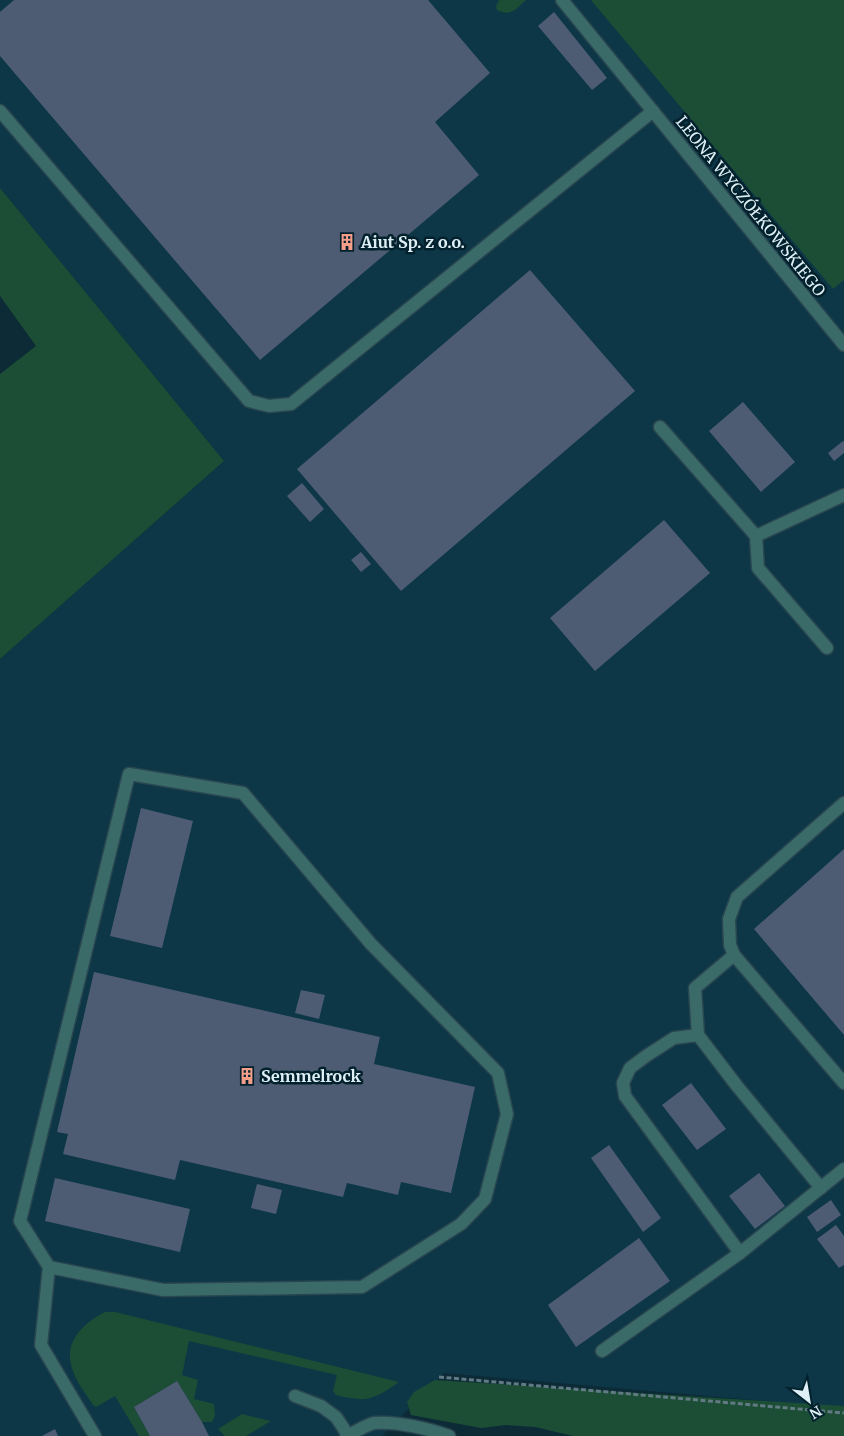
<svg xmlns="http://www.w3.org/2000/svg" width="844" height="1436" viewBox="0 0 844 1436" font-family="Merriweather,serif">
<rect width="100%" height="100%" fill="#0c2b36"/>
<!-- built -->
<path fill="#0d3746" d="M0,0H844V1408L444,1373L382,1436H0V659L224,461L0,188Z"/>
<!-- green -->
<g fill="#1c4d35">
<path d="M499,0H526C516,9 511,17 497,10L496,6Z"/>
<path d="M591,0H844V280L833,289Z"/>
<path d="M0,188L224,461L0,659V374L36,346L0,296Z"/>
<path d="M105,1312H115L399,1382C373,1400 367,1403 336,1395L333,1391L337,1375L189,1341L182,1375L198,1380L194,1399L214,1404L215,1416L212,1422H202L177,1381L134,1407L150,1436H139L115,1396L96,1407L93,1405C86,1394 77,1383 73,1371C62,1343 82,1324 105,1312Z"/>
<path d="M435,1380L844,1406V1436H573L535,1427L506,1425L481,1428L411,1415L407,1402L414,1392Z"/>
<path d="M242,1414L271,1421L246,1436H225L218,1429Z"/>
</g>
<!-- building -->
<g fill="#4d5c73">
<path d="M14,0H428L490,73L435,122L479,175L260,360L0,56V12Z"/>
<path d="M554,12L607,78L592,90L538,26Z"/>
<path d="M530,270L635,391L401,591L297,469Z"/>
<path d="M743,402L795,462L761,492L709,431Z"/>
<path d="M843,441L844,442V453L834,461L828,453Z"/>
<path d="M302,483L324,509L310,522L287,496Z"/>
<path d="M664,520L710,573L595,671L550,618Z"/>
<path d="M361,552L371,564L361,572L351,560Z"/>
<path d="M141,808L193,821L162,948L110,936Z"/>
<path d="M844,849V1035L754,929Z"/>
<path d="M94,972L380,1037L374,1064L475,1087L451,1193L401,1182L398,1195L347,1183L343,1197L180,1160L175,1180L63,1154L68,1134L57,1132Z"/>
<path d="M301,990L325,995L319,1019L295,1013Z"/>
<path d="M691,1083L726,1129L697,1150L662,1105Z"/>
<path d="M609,1145L661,1218L643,1232L591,1158Z"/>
<path d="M759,1173L785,1206L755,1229L729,1196Z"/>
<path d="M55,1178L190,1209L180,1252L45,1221Z"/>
<path d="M257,1184L282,1190L276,1214L251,1208Z"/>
<path d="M831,1200L841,1215L817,1232L807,1217Z"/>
<path d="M836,1225L844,1236V1265L839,1268L817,1239Z"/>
<path d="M639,1238L670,1281L576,1347L548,1305Z"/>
<path d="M177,1381L202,1422L209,1436H150L134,1407Z"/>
<path d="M55,1429L58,1436H42Z"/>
</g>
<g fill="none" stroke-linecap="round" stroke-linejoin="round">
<!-- service casing -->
<g stroke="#294651" stroke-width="15">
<g id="service">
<path d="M562,0L844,345"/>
<path d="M0,111L249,401L269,406L291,404L653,111"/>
<path d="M660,427L756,536L844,495"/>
<path d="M756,536L758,568L827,648"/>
<path d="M844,803L737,897L729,919L730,945L734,955L844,1083"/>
<path d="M698,1035L695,988L734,955"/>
<path d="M740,1253L625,1096L623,1083L630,1068L646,1056L674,1038L698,1035L737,1086L821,1188"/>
<path d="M49,1267L163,1290L362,1287L461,1224L485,1199L507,1114L498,1073L371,944L243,793L129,774L20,1221L49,1267L41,1345L95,1436"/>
<path d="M602,1351L740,1253L844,1169"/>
<path d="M295,1396L321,1406L336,1417L348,1435"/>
<path d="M346,1436C354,1433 367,1424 375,1423C396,1421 430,1429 449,1436"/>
</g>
</g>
<!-- path -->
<path stroke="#617a84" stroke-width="3" stroke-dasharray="5 2.5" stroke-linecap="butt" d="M439,1377L844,1413"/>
<!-- service -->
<use href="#service" stroke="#3b6b69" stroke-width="12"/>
</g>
<!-- icons -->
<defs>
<g id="building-bare" transform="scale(1.35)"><path d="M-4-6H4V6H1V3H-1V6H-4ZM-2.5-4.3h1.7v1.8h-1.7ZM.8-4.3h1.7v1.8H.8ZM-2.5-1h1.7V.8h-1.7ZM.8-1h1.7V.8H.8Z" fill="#f49e89" stroke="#02212c" stroke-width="2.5" paint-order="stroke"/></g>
</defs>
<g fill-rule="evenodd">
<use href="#building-bare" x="347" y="242"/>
<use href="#building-bare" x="247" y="1076"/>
</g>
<g text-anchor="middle" stroke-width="5" stroke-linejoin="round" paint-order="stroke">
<!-- street labels -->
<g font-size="16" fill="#deeff6" stroke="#02212c">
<text transform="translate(751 206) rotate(51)" y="6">LEONA WYCZÓŁKOWSKIEGO</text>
</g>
<!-- poi labels -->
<g font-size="16" font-weight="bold" fill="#deeff6" stroke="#02212c" text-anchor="start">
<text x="361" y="248">Aiut Sp. z o.o.</text>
<text x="261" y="1082">Semmelrock</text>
</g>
</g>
<!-- north arrow -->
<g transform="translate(809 1401) rotate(149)" stroke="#02212c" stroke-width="4" paint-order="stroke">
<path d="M0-4L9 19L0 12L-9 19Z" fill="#deeff6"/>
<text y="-8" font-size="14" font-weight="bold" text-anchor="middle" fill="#deeff6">N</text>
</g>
</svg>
